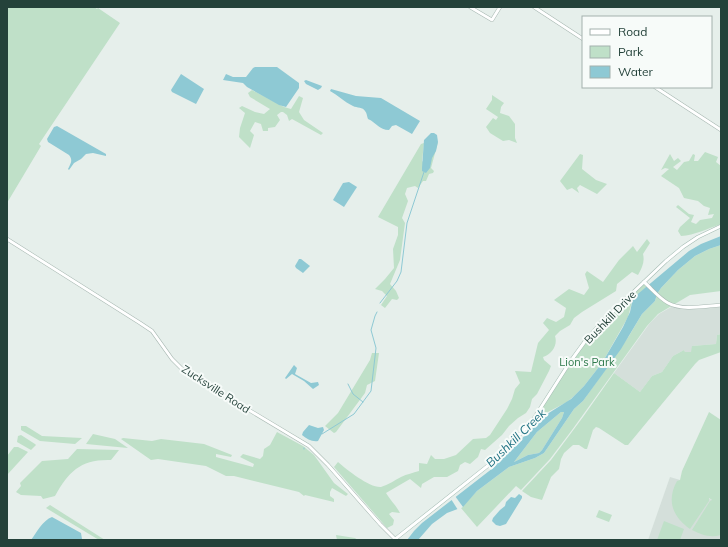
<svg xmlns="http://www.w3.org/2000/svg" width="728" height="547" viewBox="0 0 728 547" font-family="Mulish,sans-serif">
<rect width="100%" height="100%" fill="#e6efeb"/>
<!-- built -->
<g fill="#d4dfda">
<path d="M673,306L681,308L693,309L721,307V334L717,335L716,344L692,346V352H685L684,350L673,356L662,372L652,376L640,392L614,373L650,323L659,314Z"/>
<path d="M670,477L680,480L721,506V540H648Z"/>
</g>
<!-- green -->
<g fill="#bfe0c8">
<path d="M7,7H94L97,9L98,8L120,23L39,144L41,146L7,203Z"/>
<path d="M252,90L284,107L291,109L299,96L303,98L299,112L304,120L323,133L321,135L292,119L289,121L287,115L283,112H281L277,115L280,120L275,127L268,128V131H263L261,124L255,122L250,131L254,135L250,148L239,137L240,128L245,113L239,108L242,106L255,112L264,114L270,109L250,97L248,93Z"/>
<path d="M492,95L504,103L501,107L500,113L509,116L515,124V138L517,143L509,140L503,141L490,133L486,127L493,118L496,120L498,117L486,109L492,100Z"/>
<path d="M438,142L431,168L434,171L433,173L429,174L426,181H423L418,188L415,186L407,188L405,194L408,201L402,218L405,223L400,260L390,284L396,291L399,298L397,300L392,299L385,308L381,305L387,296L382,291L375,289L385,279L394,268L393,249L398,235V227L378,217L421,144L424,143L422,162Z"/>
<path d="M705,152L718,157L716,162L721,166V224C707,229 695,235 681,236L678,231L680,227L690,218L676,207L678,205L689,214L694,215L691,222L696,224L700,220L712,218L714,214L708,215L710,208L704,206L698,201L684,198L679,188L661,176L669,169L665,168L661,170L670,154L674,161L678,158L681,161L673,167L677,170L684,162L689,161L693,154L695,155L694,161H698Z"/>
<path d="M580,154L583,155L582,169L596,180L607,184L597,194L580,185L577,188L579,193L572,188L567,190L560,181Z"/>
<path d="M647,239L650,243L643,254C645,262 642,268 638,275L632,272L617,284L616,291L582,312L574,318L570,325L560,331L555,336C558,345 552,354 543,357L544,360L551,366L549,371L537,394L532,399L530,407L526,413L518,418L509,426L502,435L485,450L481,449L478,457L470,464L465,462L460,465L458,471L447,477H434L422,484L421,488L410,479L386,493C390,500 396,505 400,513L392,512L389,514L394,520L393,525L387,528L334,467L338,462C347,470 370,488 381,487C388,485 395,480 401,477C407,474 413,473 419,471V463L427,464L431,455L435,459H444L456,455L473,439L486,438L490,435L507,409L512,399L515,389L520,383L515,371L531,372L538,343L549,330L543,323L547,318L556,322L564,317L566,308L554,300L569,289L584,295L589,288L585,274L587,271L603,282L619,260L633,246L637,252Z"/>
<path d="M721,245V291L690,295L658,314L647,326L572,430L550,459L521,490L516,486L477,527L461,508L477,491L509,467L535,458L544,453L574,409L583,401L629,336L642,314L655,301L657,294L661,288L678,270L695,256L709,249Z"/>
<path d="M644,282L648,286L633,298L628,317L602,363L584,386L574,396L567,402L548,412L536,423H531L570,362L602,322Z"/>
<path d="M721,334V352L699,360L695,364L628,445H625L599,428L596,427L593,430L587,449H585L579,445H573L564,453L561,459L559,469L551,477L542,500L531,497L522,491L551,460L583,417L614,373L640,392L652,376L662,372L673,356L684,350L685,352H691L692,346L716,344L717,335Z"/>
<path d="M372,353H379L375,381L367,385L365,393L336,432L334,433L325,426L338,413L370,360Z"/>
<path d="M561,412H564L562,418L542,450L539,453L528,455L514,462L537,432Z"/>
<path d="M709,412L721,420V535C710,538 702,535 692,530L710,501L712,500L709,498V501L690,529C673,517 666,501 677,481L680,480L682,471Z"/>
<path d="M21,426H26L42,436L82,438L75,444L40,441L21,430Z"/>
<path d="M277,432L303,446L314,455L334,483L348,494L346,496L332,488L330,492V496L334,499V502L305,495L304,496L299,492L234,476H226L206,466L158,459L151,460L121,439L123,438L152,441L161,439L204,444L232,455L231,457L216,454V457L253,467L254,464L240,457L243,454L260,459L263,456L264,449L270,445Z"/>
<path d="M93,434L115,439L128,448L86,444Z"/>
<path d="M21,435L35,444L36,445L31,450L17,442L18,436Z"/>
<path d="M14,447H18L28,452L7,475V456Z"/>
<path d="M77,449L119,450L111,460C81,459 69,471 55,496L43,499L41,496L21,495L16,492L21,486L20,483L42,461L68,459Z"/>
<path d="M50,505L105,540H99L46,508Z"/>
<path d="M599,510L612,515L609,522L596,517Z"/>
<path d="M664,521L684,529L680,540H657Z"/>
<path d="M336,535L355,538L358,540H337Z"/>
</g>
<!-- water -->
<g fill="#8ec9d4" fill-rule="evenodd">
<path d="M255,67H277L299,83V88L286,107L279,105L247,87L243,83L223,80L226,74L233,77H246L253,68Z"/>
<path d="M181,74L204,89L196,104L172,92L171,90Z"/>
<path d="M306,80L322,86L321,88L318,90L306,84L304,81Z"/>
<path d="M331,89L356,96L381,98L420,121L412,134L396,125L392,126L389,130C379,130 377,123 368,119C367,117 367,113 365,111C363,107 357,108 353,106C344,102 338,95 330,91Z"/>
<path d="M57,126L106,154V156L93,153L86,154L81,159L74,163L69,170L68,169C71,163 73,160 69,155L48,142L47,139L54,127Z"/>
<path d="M431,133H434L437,135L438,142L436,151L432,158L430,168L426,173L422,171V168L424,140Z"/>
<path d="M349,182L357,187L344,207L333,200L343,183Z"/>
<path d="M721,236V245L709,249L695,256L678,270L661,288L657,294L655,301L642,314L621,349L583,401L574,409L544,453L535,458L509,467L477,491L463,507L447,513L432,524L418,540H407L414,531L422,523L493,468L544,416L571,399L584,386L602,363L623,327L630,312L633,298L689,251L701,244ZM561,412H564L562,418L542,450L539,453L528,455L514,462L537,432Z"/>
<path d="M299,259H301L310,266L303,273L296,268L295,266Z"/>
<path d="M294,365L297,368L295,374L311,383L318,382L319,385L313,389L304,381L292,374L286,379L285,378Z"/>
<path d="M309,425L318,428L323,427L324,430L318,441C312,442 307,439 302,435L303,432Z"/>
<path d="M519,494L522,496V498L506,524L500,526L496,525L492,521L493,518L500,510L505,506L506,502L511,497L515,498Z"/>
<path d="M52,517L81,533L82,539L31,540C36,533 43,520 52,517Z"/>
</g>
<!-- pier -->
<path fill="#e6efeb" d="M455,496L463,507L458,510L451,499Z"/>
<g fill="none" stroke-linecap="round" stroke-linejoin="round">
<!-- stream -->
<g stroke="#8ec9d4" stroke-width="1">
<path d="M380,303L397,281L401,272L407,223L424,172"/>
<path d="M348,384L353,394L363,402"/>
<path d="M322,434L354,414L371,391L376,348L371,330L375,316L377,312"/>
<path d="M304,449V448"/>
</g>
<!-- tertiary casing -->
<g stroke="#a8b8b2" stroke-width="4">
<g id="tertiary">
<path d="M470,7L492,20L500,7"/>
<path d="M534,7L583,39"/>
<path d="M655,87L721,130"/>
<path d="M7,239L140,323L152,331L172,359L181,368L192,376L309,446L328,465L380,524L395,539"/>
<path d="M644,282C652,289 659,298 668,303C683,311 705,306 721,305"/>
</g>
</g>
<!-- secondary casing -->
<g stroke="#a4bbb3" stroke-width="4">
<path id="secondary" d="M394,540L490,464L531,423L570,362L586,340L602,322L666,261L683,247L698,237L721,226"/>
</g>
<!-- tertiary -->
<use href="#tertiary" stroke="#fff" stroke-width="3"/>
<!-- secondary -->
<use href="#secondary" stroke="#fff" stroke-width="3"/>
</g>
<g text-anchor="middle" stroke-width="4" stroke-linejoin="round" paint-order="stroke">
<!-- street labels -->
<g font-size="11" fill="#24423a" stroke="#f7fbf9">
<text transform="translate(610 317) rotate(-46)" y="4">Bushkill Drive</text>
<text transform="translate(216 389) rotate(33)" y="4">Zucksville Road</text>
</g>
<!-- park labels -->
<g font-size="11" fill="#2d7a4b" stroke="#f7fbf9">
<text x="587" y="366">Lion's Park</text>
</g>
<!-- water labels -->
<g font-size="12" font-style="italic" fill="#1c6f80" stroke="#f7fbf9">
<text transform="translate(516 438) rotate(-44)" y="4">Bushkill Creek</text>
</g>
</g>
<!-- border -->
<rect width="728" height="547" fill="none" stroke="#24423a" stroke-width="16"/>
<!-- legend -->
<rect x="582" y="16" width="130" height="72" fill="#f7fbf9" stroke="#a3b1ad"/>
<rect x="590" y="29" width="20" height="6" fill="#ffffff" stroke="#a3b1ad"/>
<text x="618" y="36" font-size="12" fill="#24423a">Road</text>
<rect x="590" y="46" width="20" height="12" fill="#bfe0c8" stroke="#a3b1ad"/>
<text x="618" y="56" font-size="12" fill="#24423a">Park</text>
<rect x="590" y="66" width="20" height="12" fill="#8ec9d4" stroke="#a3b1ad"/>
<text x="618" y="76" font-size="12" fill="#24423a">Water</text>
</svg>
